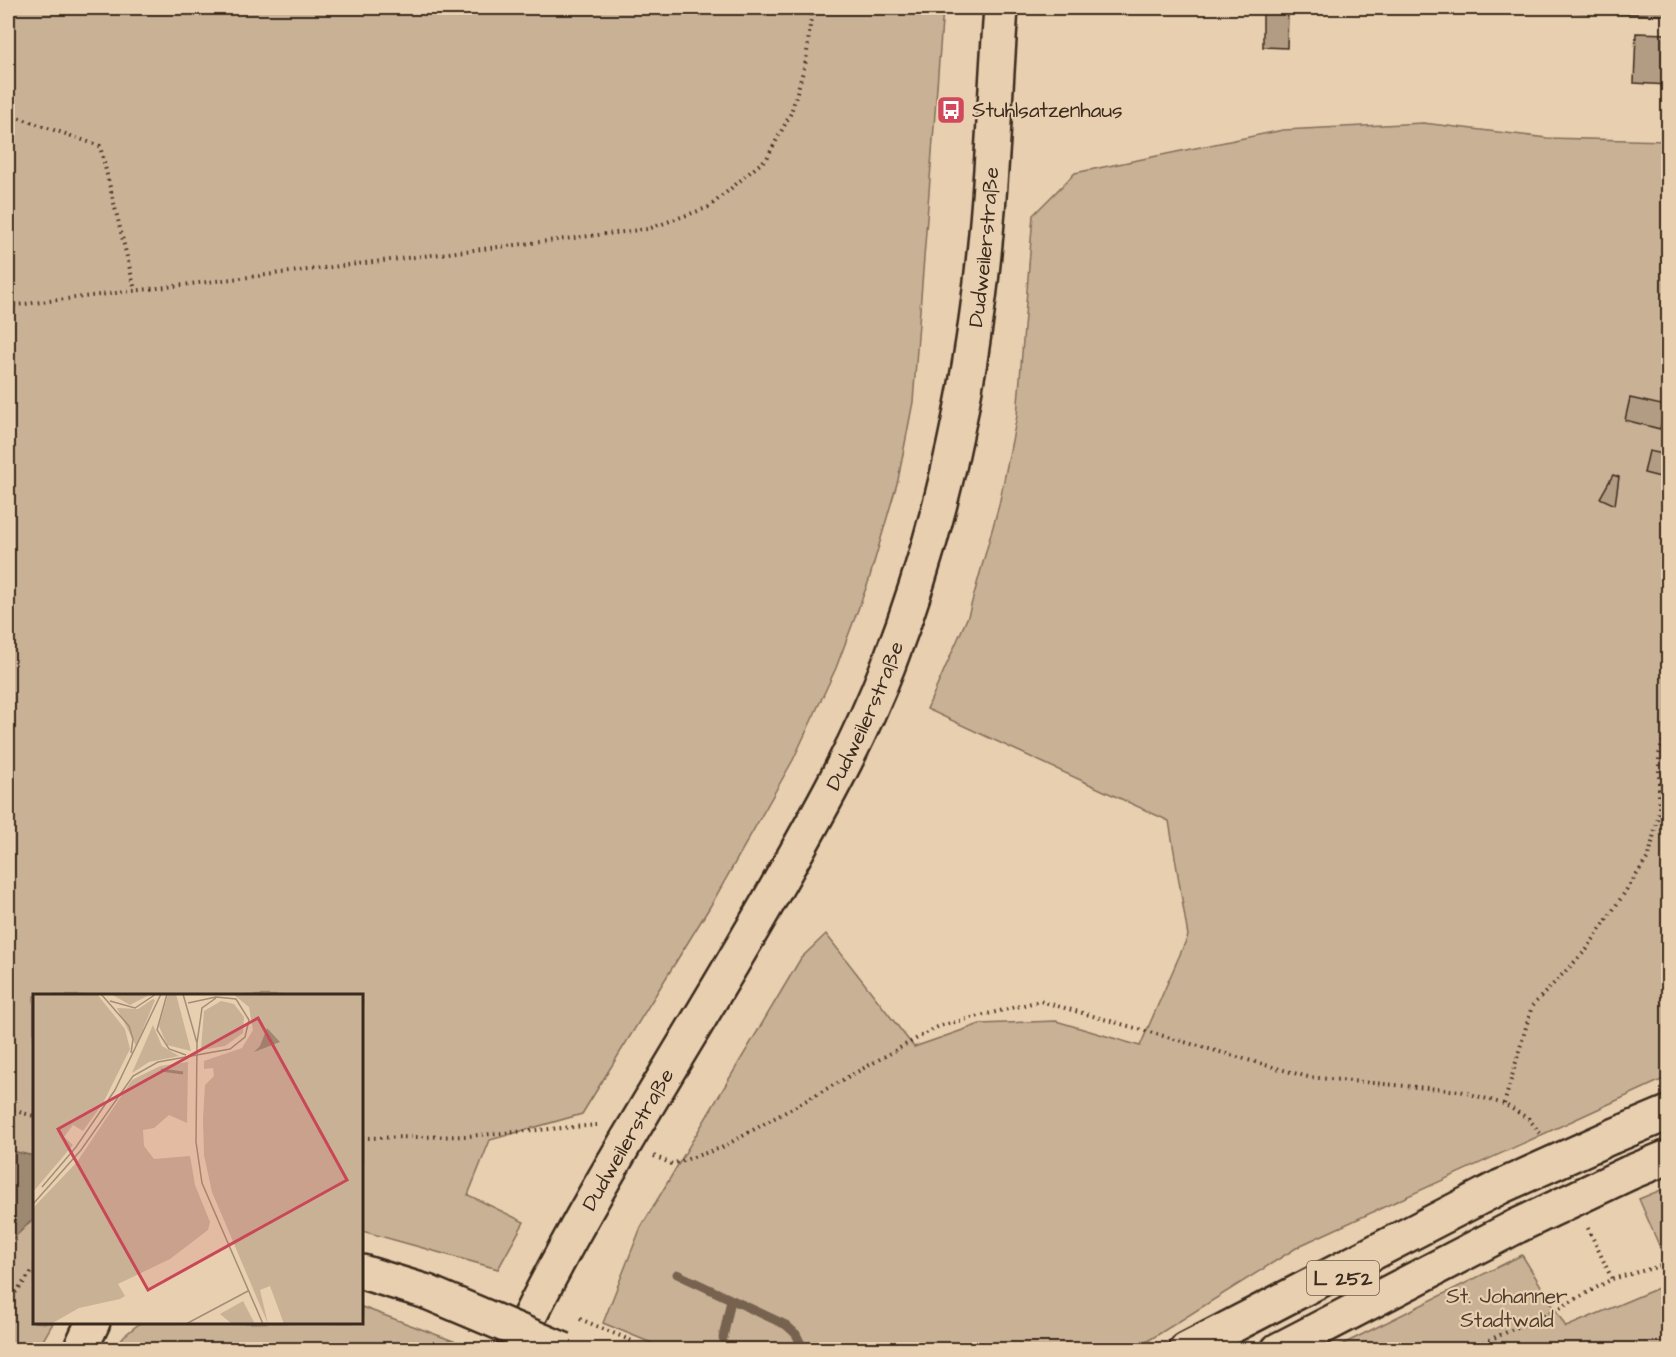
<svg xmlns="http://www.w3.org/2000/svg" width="1676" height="1357" viewBox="0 0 1676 1357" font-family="'Architects Daughter',sans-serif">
<rect width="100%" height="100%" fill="#e8cfb0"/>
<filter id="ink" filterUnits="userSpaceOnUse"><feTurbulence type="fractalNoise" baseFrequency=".0167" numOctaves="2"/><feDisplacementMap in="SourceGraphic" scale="12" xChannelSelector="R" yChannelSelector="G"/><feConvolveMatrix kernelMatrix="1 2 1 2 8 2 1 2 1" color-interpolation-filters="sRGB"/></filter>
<g filter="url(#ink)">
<!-- green -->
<g fill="#c9b196" stroke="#826e5a" stroke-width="1.5">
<path d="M8,8H943L913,402L898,480L868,583L836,668L793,760L711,905L582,1114L490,1140L468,1195L524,1222L498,1269L362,1231V996H34V1322L53,1323L38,1349H8Z"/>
<path d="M1423,123L1547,138L1668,141V1077L1301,1245L1135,1349H666L603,1323L641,1227L801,958L826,934L914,1047L980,1024L1056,1021L1140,1046L1188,936L1169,821L927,709L968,616L999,505L1017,416L1033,215L1075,173L1283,130Z"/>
<path d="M1668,1187V1266L1639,1199Z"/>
<path d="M1522,1255L1566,1327L1668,1284V1349H1333Z"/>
<path d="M362,1307L475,1349H114L124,1336L140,1323L362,1322Z"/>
</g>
<!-- water -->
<path fill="#9d8871" stroke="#766250" stroke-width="1.5" d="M8,1150L34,1156V1218L8,1244Z"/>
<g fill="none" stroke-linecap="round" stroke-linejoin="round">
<!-- stream -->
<g stroke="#766250" stroke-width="9">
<path d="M677,1274L786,1325L796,1334L804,1350"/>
<path d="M723,1338L731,1300"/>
</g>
</g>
<!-- building -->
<g fill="#b29c83" stroke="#3b2a1e" stroke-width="1.5">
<path d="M1263,8H1288L1287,48L1263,47Z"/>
<path d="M1571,8H1668V15L1571,12Z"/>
<path d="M1636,33L1668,34V85L1634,83Z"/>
<path d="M1630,398L1666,406L1660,429L1625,420Z"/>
<path d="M1649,451L1668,455V479L1644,473Z"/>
<path d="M1613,475L1619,477L1615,505L1600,498Z"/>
</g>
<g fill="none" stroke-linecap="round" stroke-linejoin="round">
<!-- tertiary casing -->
<g stroke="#3b2a1e" stroke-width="38">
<g id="tertiary">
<path id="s1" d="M513,1350C592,1185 695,1033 784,874C822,807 860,739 888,666C932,552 961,434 977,313C991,212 994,109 1001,8"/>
</g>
</g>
<!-- trunk casing -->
<g stroke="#3b2a1e" stroke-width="38">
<g id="trunk">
<path d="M1611,1137L1668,1113"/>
<path d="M1629,1173L1668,1157"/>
<path d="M362,1272L427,1292"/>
<path d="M80,1350L93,1322"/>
<path d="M1186,1350L1500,1187"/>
<path d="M1278,1350L1517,1226"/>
</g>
</g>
<!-- path -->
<g stroke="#3b2a1e" stroke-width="4" stroke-dasharray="1.5 4.5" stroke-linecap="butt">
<path d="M8,114L100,146L135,290"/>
<path d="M8,306L648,229L709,207L767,158L791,113L806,61L812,8"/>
<path d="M1504,1104L1532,1006L1587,949L1649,856L1659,811V754L1668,726"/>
<path d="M8,1109L34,1116"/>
<path d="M362,1138L468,1136L597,1125"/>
<path d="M654,1156L672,1164L721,1148L939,1026L1040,1001L1308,1077L1460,1091L1504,1104L1529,1119L1540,1133"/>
<path d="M1588,1228L1612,1279"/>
<path d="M8,1302L34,1269"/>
<path d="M580,1319L632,1341"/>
<path d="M1467,1350L1560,1308L1612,1279L1668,1264"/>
</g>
<!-- tertiary -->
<use href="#tertiary" stroke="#e8cfb0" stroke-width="33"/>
<!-- trunk -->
<use href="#trunk" stroke="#e8cfb0" stroke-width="33"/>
<!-- trunk-bridge casing -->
<g stroke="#3b2a1e" stroke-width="38" stroke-linecap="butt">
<g id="trunk-bridge">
<path d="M1500,1187L1611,1137"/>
<path d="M1517,1226L1629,1173"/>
<path d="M427,1292L564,1350"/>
</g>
</g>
<!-- trunk-bridge -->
<use href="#trunk-bridge" stroke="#e8cfb0" stroke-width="33"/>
</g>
</g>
<!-- icons -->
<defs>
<g id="bus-square" transform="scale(1.5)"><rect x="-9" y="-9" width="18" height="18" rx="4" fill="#d1495b" stroke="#e8cfb0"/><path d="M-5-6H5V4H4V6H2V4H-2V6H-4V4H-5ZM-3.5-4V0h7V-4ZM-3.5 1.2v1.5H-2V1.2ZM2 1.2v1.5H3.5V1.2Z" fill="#fff"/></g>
</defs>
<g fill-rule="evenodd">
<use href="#bus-square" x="951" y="110"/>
</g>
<g text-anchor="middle" stroke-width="4.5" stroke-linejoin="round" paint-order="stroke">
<!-- shield labels -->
<rect fill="#e8cfb0" stroke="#6f5c4a" stroke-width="1.5" x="1307" y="1261" width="72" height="34" rx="4.5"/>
<g font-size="20" font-weight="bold" fill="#3b2a1e">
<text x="1343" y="1285">L 252</text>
</g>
<!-- poi labels -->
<g font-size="21" fill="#3b2a1e" stroke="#e8cfb0" text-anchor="start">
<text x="972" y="117">Stuhlsatzenhaus</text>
</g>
<!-- street labels -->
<g font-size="21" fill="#3b2a1e" stroke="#e8cfb0">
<text dy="7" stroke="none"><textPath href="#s1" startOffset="1212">Dudweilerstraße</textPath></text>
<text dy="7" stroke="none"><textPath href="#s1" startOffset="726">Dudweilerstraße</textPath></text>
<text dy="7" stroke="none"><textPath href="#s1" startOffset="240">Dudweilerstraße</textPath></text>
</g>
<!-- park labels -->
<g font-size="21" fill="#503e30" stroke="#e8cfb0">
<text x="1507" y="1303">St. Johanner<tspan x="1507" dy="24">Stadtwald</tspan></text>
</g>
</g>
<!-- overview -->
<g transform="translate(33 994)">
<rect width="330" height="330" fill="#e8cfb0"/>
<path d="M0,0H64L92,35L97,55L70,109L50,137L40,131L31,143L40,151L0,198ZM78,0H118L97,11ZM135,0H143L158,57L134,51L126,32ZM200,0H330V330H251L237,292L227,296L235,330L179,198L171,161L170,125L172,91L181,82L180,74L171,75V67L209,54L220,36L216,13ZM120,5L122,6L103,52L84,14L105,15ZM188,7L201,10L211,23L210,39L192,52L168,56L171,17ZM120,31L129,52L146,62L116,68L99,79ZM155,68L154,129L136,121L121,134L110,136L111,152L121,165L157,162L162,191L177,228L175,236L137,265L85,290L92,302L87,305L46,314L18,330H0V214L44,168L99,86L127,72ZM210,307L222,330H199L187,320Z" fill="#c9b196"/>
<path d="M234,34L247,48L221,58L227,52Z" fill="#9d8871"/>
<path fill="none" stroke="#9d8871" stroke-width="3" d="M128,76L150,79"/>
<path fill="none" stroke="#a38d76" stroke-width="1.5" d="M68,0L96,32L100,45L98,59M134,0L124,36L136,55L153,61M150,0L164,49L163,148L169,189L230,330M77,7L102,14L123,0M164,49L169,14L183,4M9,193L43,153L82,96L128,0M0,210L48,156L100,82L125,68L197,55L212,43L216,26L203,5L183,3L155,9M153,330L215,297"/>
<path fill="#ca4758" fill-opacity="0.15" stroke="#ca4758" stroke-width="3" d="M225,24L314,186L115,296L25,135Z"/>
<rect width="330" height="330" fill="none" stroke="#3b2a1e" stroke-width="3"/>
</g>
<!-- margin -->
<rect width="1676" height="1357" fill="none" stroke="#e8cfb0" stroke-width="30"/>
<rect x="15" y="15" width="1646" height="1327" fill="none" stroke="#3b2a1e" stroke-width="2" filter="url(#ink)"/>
</svg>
